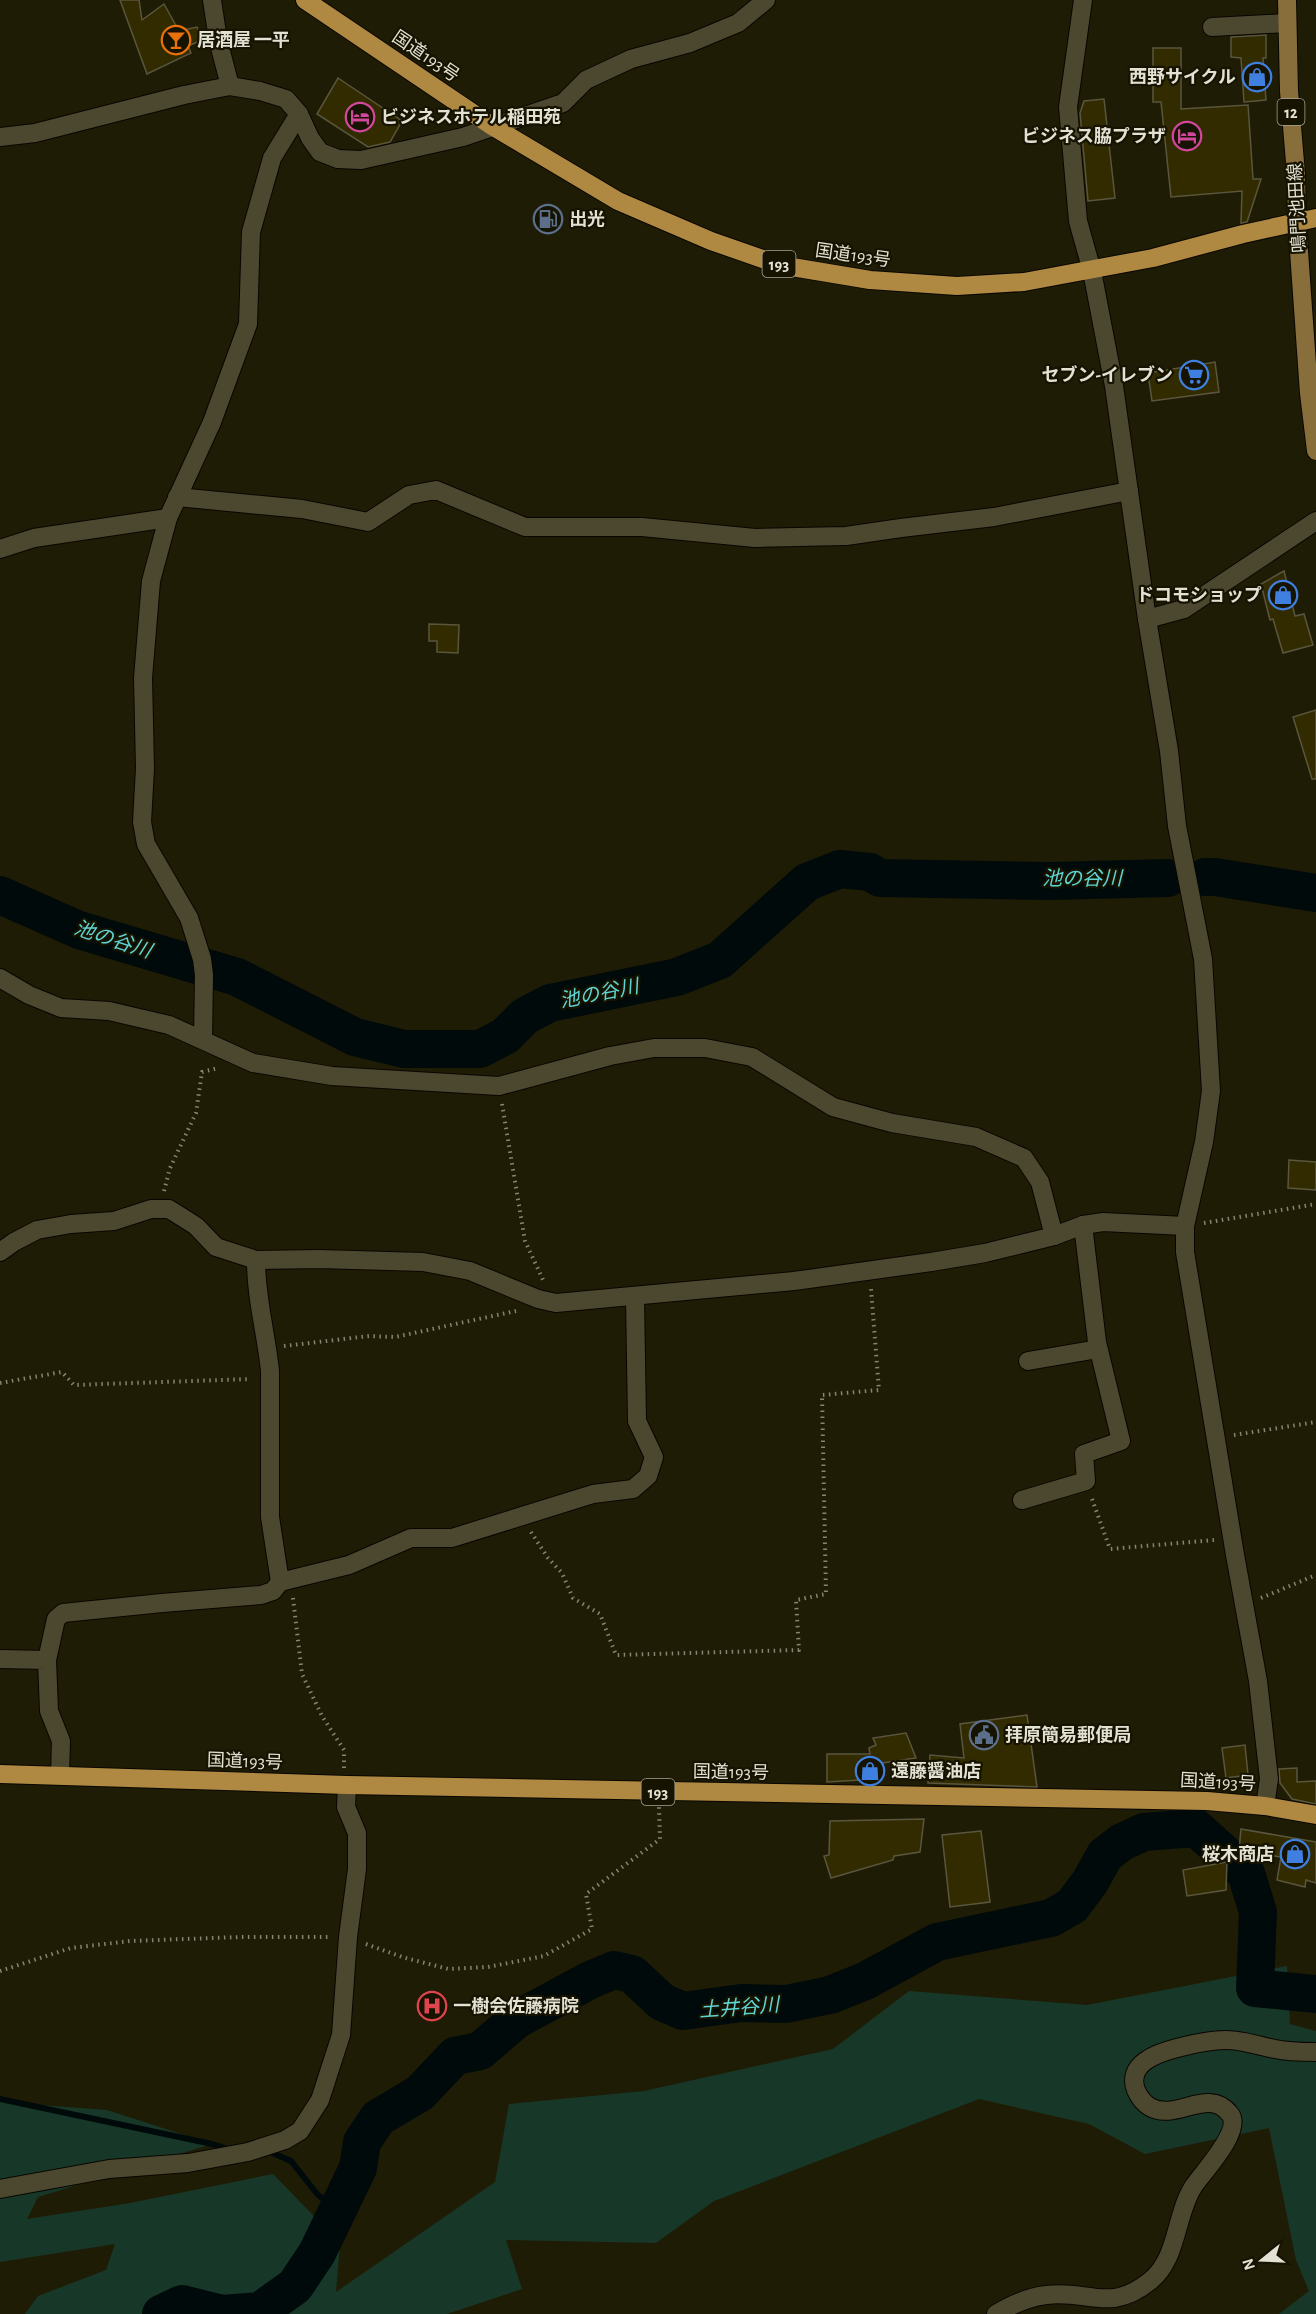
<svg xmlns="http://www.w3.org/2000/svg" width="1316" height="2314" viewBox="0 0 1316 2314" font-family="'Alegreya Sans','Noto Sans JP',sans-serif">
<rect width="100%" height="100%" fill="#1f1c06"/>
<!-- green -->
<path fill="#173829" d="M1287,1966L1290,2024L1316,2031V2314H1279L1309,2291L1296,2260L1269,2128L1145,2154L1089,2124L979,2099L714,2201L656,2243L506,2240L522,2289L447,2314H25L38,2296L106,2270L115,2244L0,2262V2102L107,2110L212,2144L38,2197L27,2219L130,2203L273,2174L340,2243L336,2292L495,2182L509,2104L644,2091L833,2049L909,1991L1087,2005Z"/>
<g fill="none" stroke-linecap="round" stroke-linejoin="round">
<!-- stream -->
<g stroke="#000a0a" stroke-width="6">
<path d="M0,2099L212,2144L228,2149"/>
<path d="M268,2151L291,2161L318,2195L337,2210"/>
</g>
<!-- river -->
<g stroke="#000a0a" stroke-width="38">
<path d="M1205,877H1215L1316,893"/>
<path d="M0,895L79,930L237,977L355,1037L404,1049H480L505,1036L525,1016L550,1003L677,977L720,960L807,882L840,869L870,872L880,878L1050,881L1168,878"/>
<path d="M161,2314L182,2304L222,2314L260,2311L295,2286L317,2253L358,2168L362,2142L378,2118L420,2093L455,2056L480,2051L516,2020L590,1980L614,1970L632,1974L662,2002L683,2011L741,2003L786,2004L830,1995L865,1981L937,1942L1051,1918L1072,1906L1090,1882L1105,1855L1122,1842L1144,1832L1196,1828L1246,1873L1258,1912L1255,1988L1316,1994"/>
</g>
</g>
<!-- building -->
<g fill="#322b00" stroke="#5a563e" stroke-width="1.5">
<path d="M120,0H139L142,20L164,4L179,31L197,27L202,40L188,46L191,53L147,74Z"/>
<path d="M1266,35V58H1263L1266,100L1244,102L1241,58L1231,57V37Z"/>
<path d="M1153,48H1181V109L1248,105L1253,179H1261L1247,222L1241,223L1242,191L1171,197L1161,102H1153Z"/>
<path d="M338,78L402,121L390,142L368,147L317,114Z"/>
<path d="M1104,99L1115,198L1088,201L1080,113L1084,101Z"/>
<path d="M1215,362L1219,392L1152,401L1148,373Z"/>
<path d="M1284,571L1295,616L1304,614L1313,645L1283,653L1273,619L1270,620L1261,584Z"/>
<path d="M429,624L459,625L458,653L437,652V641H429Z"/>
<path d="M1316,710V779H1312L1293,717Z"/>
<path d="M1289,1160L1316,1162V1190L1288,1188Z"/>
<path d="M1027,1715L1037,1787L928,1783L930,1755L964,1758L960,1724Z"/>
<path d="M906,1733L916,1758L876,1764L877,1779L827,1782V1754H870L869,1748L876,1745L873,1738Z"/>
<path d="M1245,1745L1248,1775L1226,1778L1222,1748Z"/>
<path d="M1297,1768V1782L1316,1781V1804L1292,1799L1280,1783L1279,1769Z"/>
<path d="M924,1819L920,1852L894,1856L893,1860L831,1878L824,1856L829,1855L830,1821Z"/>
<path d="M1241,1829L1316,1842V1883L1306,1880L1305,1887L1277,1880L1281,1857L1239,1850Z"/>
<path d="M981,1831L990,1902L950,1907L942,1835Z"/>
<path d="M1227,1862L1226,1890L1187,1896L1183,1870Z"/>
</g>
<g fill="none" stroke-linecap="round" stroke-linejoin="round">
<!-- minor casing -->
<g stroke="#090600" stroke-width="20">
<g id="minor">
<path d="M212,0L218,40L230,86"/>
<path d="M1083,0L1068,107L1078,221L1092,271L1114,386L1147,619L1169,751L1177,826L1203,959L1211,1091L1204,1142L1185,1226V1252L1235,1555L1258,1681L1269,1779L1265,1806"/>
<path d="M1212,27L1287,23"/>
<path d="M0,137L35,133L184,95L230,86L260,91L286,99L299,114L310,138L320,152L338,159L361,160L463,137L563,103L586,80L631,59L690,43L738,23L766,0"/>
<path d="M177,497L302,509L368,522L409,495L436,490L525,527H642L755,538L846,536L901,528L994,517L1129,491"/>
<path d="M0,549L34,538L168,518"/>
<path d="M1147,619L1184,609L1316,521"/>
<path d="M0,978L29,995L61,1008L109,1011L169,1025L253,1063L332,1076L499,1086L610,1056L654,1048H705L752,1057L833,1107L892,1123L976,1137L1024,1158L1040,1182L1054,1236"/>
<path d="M203,1040L204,975L202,959L189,918L146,844L142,822L145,768L143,678L151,581L168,518L212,422L248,324L251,232L272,158L299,114"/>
<path d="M0,1252L14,1242L37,1230L71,1224L114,1221L151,1209H169L196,1226L216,1247L256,1260L319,1259L423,1262L470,1271L538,1299L556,1303L794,1281L931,1262L985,1253L1054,1236L1083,1225L1103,1222L1185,1226"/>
<path d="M256,1260C256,1299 266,1332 270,1371V1517L280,1582L349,1565L411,1538H452L593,1494L633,1489L648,1476L654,1457L637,1421L635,1297"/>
<path d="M1028,1361L1098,1349"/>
<path d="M1022,1500L1086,1481L1084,1454L1121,1441L1097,1342L1083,1225"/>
<path d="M0,1659L47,1660L49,1711L61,1741L60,1775"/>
<path d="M47,1660L56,1619L63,1613L162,1603L261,1595L273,1591L280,1582"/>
<path d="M0,2189L109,2169L188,2163L248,2152L285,2140L300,2131L320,2100L341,2035L348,1937L357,1869V1833L346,1807L347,1785"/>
<path d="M996,2314C1011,2305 1029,2297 1046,2295C1088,2289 1109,2314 1150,2281C1178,2259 1175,2216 1193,2187C1203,2172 1243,2131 1230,2114C1208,2086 1176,2122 1150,2107C1143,2103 1139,2097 1136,2090C1126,2064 1157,2053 1177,2048C1192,2044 1210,2040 1226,2040C1243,2040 1259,2046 1275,2049C1289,2052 1302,2052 1316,2052"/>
</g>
</g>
<!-- major casing -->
<g stroke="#090600" stroke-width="20">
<path id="major" d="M1287,0L1289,91L1296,174L1297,223L1309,393L1316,451"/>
</g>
<!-- highway casing -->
<g stroke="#090600" stroke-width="20">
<g id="highway">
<path d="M305,0L492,126L618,201L711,241L780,265L870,280L957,286L1024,282L1153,258L1243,234L1316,218"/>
<path d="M0,1774L347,1785L1207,1801L1265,1806L1316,1815"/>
</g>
</g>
<!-- path -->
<g stroke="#868472" stroke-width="4" stroke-dasharray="1.5 4.5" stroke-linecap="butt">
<path d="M502,1104L525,1241L544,1282"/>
<path d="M164,1191L170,1168L196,1113L202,1072L218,1068"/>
<path d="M1204,1223L1316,1204"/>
<path d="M284,1346L369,1336L395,1337L516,1311"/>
<path d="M0,1383L62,1372L74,1385L251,1379"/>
<path d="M1234,1435L1316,1422"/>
<path d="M1092,1499L1110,1549L1214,1540"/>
<path d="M531,1532L548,1558L562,1573L573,1598L600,1614L616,1655L799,1650L796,1600L826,1594L822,1395L879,1390L871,1289"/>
<path d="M293,1598L302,1674L322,1716L344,1750V1768"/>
<path d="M1261,1598L1316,1575"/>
<path d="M366,1944L402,1957L448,1969L488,1967L544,1956L592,1929L586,1894L660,1839L659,1807"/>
<path d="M0,1971L71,1948L130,1941L241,1937H330"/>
</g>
<!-- minor -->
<use href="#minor" stroke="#4c4830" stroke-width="18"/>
<!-- major -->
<use href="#major" stroke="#876e3b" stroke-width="18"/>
<!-- highway -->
<use href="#highway" stroke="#af8842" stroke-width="18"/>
</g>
<!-- icons -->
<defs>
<g id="bar-ring" transform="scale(1.5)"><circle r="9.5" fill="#161300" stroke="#e8710a" stroke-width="1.5"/><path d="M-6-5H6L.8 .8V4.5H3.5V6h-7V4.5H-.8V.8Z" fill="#e8710a"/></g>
<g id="shop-ring" transform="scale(1.5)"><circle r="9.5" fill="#161300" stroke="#3f7fe0" stroke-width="1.5"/><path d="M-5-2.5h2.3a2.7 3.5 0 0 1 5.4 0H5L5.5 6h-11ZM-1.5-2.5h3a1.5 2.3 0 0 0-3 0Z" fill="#3f7fe0"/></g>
<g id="hotel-ring" transform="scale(1.5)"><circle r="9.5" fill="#161300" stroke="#d1479c" stroke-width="1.5"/><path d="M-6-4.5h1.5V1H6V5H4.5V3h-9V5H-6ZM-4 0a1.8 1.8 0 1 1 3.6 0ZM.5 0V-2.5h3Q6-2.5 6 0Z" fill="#d1479c"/></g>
<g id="fuel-ring" transform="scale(1.5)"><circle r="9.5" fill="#161300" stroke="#5c6f8a" stroke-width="1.5"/><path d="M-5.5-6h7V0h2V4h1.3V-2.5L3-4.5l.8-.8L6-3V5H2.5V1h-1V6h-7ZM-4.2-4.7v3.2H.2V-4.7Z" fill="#5c6f8a"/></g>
<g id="supermarket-ring" transform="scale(1.5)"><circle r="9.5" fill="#161300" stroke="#3f7fe0" stroke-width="1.5"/><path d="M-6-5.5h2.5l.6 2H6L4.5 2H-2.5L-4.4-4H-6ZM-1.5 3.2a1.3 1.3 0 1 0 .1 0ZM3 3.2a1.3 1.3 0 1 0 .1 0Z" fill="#3f7fe0"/></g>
<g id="civic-ring" transform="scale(1.5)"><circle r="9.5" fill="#161300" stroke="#5c6f8a" stroke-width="1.5"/><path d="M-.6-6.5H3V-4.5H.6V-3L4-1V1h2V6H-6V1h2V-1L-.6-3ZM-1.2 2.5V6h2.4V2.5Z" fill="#5c6f8a"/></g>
<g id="hospital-ring" transform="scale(1.5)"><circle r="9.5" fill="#161300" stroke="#e0444e" stroke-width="1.5"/><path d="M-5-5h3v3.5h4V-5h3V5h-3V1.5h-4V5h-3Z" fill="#e0444e"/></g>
</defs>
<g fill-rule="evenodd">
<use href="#bar-ring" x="176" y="40"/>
<use href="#shop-ring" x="1257" y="77"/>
<use href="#hotel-ring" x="360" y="117"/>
<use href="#hotel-ring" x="1187" y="136"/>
<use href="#fuel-ring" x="548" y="219"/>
<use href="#supermarket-ring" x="1194" y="375"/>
<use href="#shop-ring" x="1283" y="595"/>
<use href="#civic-ring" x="984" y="1735"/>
<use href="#shop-ring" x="870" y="1771"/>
<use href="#shop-ring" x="1295" y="1854"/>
<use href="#hospital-ring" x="432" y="2006"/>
</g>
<g text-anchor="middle" stroke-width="4.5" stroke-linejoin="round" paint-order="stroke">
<!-- shield labels -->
<g fill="#161300" stroke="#a6a394" stroke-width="1.5">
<rect x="1277.5" y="99" width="27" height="26" rx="4.5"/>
<rect x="762.5" y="251" width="33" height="26" rx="4.5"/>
<rect x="641.5" y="1779" width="33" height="26" rx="4.5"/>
</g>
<g font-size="16" font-weight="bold" fill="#e3e1d3">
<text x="1291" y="118">12</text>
<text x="779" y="270">193</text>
<text x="658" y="1798">193</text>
</g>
<!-- poi labels -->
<g font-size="18" font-weight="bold" fill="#e3e1d3" stroke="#161300" text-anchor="start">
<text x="197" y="46">居酒屋 一平</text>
<text x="1236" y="83" text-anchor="end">西野サイクル</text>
<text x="381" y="123">ビジネスホテル稲田苑</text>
<text x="1166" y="142" text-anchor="end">ビジネス脇プラザ</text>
<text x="569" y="225">出光</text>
<text x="1173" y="381" text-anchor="end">セブン-イレブン</text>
<text x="1262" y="601" text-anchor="end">ドコモショップ</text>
<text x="1005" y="1741">拝原簡易郵便局</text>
<text x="891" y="1777">遠藤醤油店</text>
<text x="1274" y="1860" text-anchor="end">桜木商店</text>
<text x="453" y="2012">一樹会佐藤病院</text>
</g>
<!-- street labels -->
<g font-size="18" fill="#e3e1d3" stroke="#161300">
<text transform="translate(426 56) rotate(34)" y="6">国道193号</text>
<text transform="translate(1297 208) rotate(-93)" y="6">鳴門池田線</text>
<text transform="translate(853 255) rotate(8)" y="6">国道193号</text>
<text transform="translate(245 1761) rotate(2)" y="6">国道193号</text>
<text transform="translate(731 1772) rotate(1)" y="6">国道193号</text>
<text transform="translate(1218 1782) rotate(3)" y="6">国道193号</text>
</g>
<!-- water labels -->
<g font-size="20" font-style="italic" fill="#5fd4d5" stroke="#161300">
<text x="1082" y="885">池の谷川</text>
<text transform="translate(113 939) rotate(18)" y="7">池の谷川</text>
<text transform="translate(599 993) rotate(-11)" y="7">池の谷川</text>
<text transform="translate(739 2007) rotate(-4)" y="7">土井谷川</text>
</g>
</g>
<!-- north arrow -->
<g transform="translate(1262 2260) rotate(252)" stroke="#161300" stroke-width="4.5" paint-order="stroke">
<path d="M0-4.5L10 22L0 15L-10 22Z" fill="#e3e1d3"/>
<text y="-9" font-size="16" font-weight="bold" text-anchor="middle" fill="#e3e1d3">N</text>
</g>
</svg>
